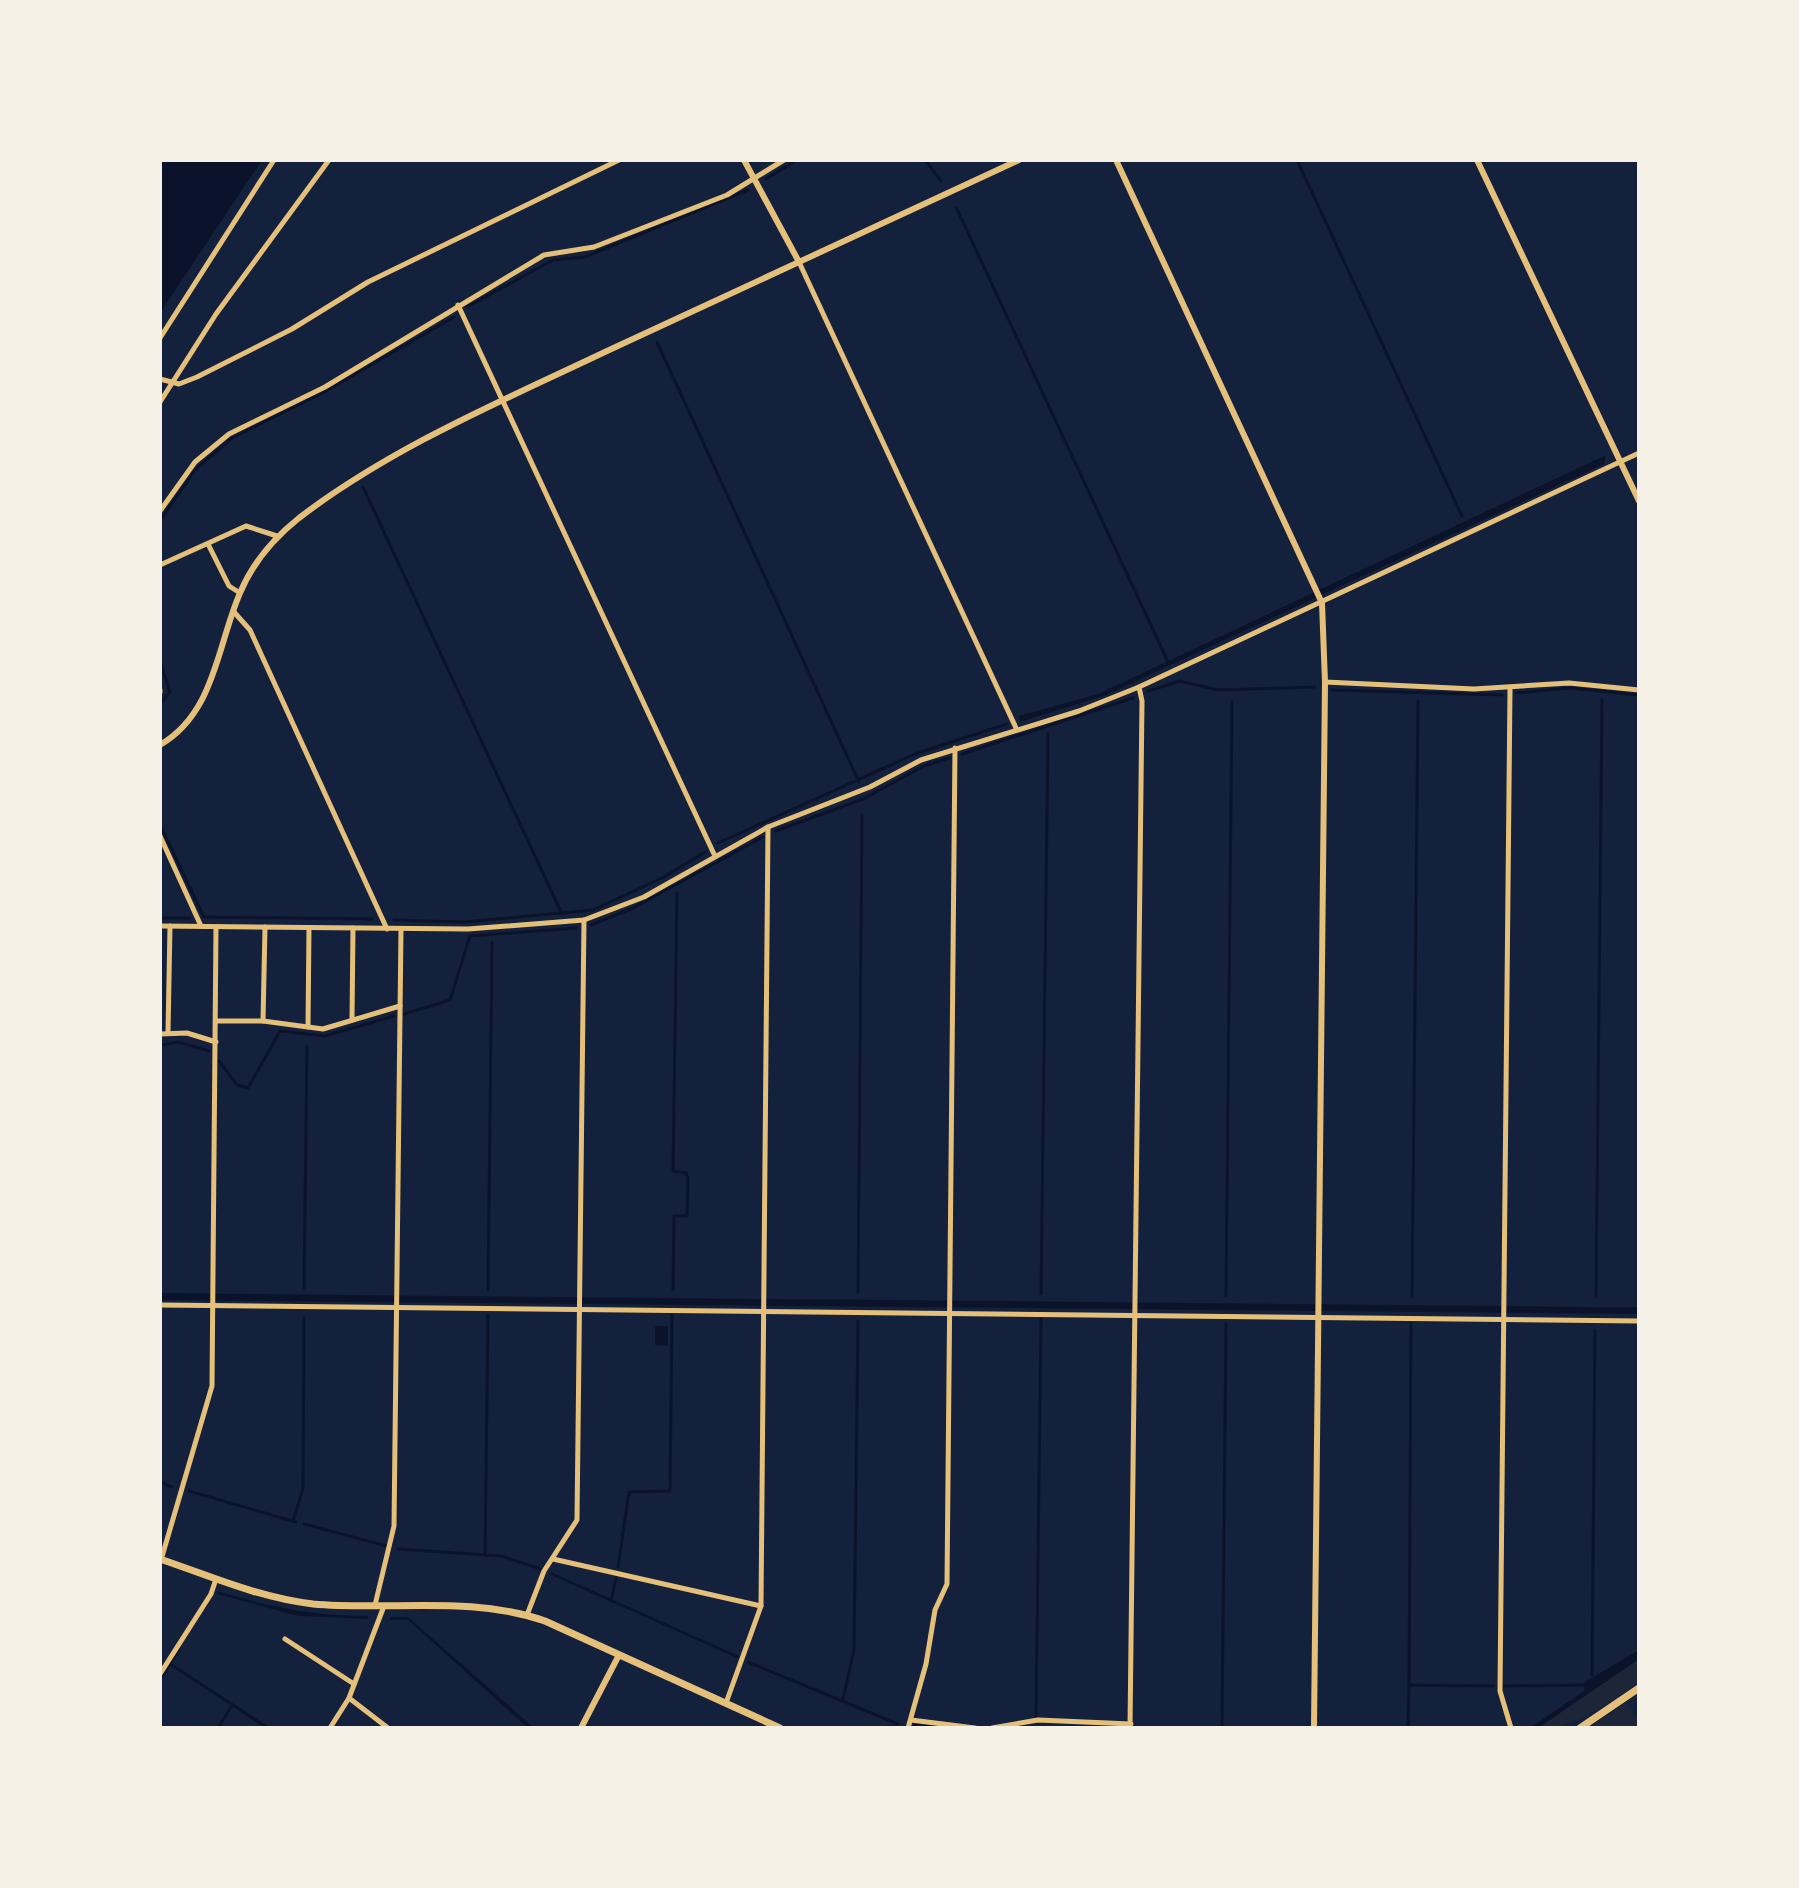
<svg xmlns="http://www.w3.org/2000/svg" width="1799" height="1888" viewBox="0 0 1799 1888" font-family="'Source Sans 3',sans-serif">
<rect width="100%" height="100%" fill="#14213d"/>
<!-- green -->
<g fill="#1d2539">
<path d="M1639,1659V1683C1606,1704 1578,1728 1538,1728Z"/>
<path d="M1626,1703L1639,1722V1728H1597L1594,1724Z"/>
</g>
<!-- water -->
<g fill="#0b132b">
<path d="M160,160H262L160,313Z"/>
<path d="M1606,455L1604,464L1106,695L1020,722L1019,716L1098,694Z"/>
<path d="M160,1293L1596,1307H1639V1314L160,1300Z"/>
<path d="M655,1326H668V1346L655,1345Z"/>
<path d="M218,1591C270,1607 314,1616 368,1616V1619L298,1616L217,1594Z"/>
<path d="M390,1617H408L534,1728H528L408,1620H390Z"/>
<path d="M1639,1650V1659L1538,1728H1530L1584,1691L1585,1682Z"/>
</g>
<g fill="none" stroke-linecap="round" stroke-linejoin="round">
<!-- stream -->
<g stroke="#0b132b" stroke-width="3">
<path d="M925,160L941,181"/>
<path d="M1297,160L1462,516"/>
<path d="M766,179L797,160"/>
<path d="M956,207L1169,664"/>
<path d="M467,307L553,260L585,257L748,190"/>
<path d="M657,342L859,782"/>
<path d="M363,487L562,914"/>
<path d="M160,521L195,470L232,438L326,391L454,317"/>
<path d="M160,661L170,692L160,704"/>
<path d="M1332,690L1502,695"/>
<path d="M1148,691L1180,681L1218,690L1315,687"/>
<path d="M1516,693L1570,688L1639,695"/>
<path d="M962,754L1133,698"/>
<path d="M160,825L204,917L372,919"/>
<path d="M776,831L863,799L924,766L949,758"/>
<path d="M718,843L915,754L1007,724"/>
<path d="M160,918H190"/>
<path d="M394,920L465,922L593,910L664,877L705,852"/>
<path d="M591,925L633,908L763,837"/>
<path d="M404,1014L450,1000L470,936L576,928"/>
<path d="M160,1045L178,1042L209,1051"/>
<path d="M219,1061L237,1085L248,1088L280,1031L325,1036L394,1016"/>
<path d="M304,1288L307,1046"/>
<path d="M488,1290L492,942"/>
<path d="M673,1290L674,1216H687L688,1178L686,1173L673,1171L677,893"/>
<path d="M858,1292L862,815"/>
<path d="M1041,1294L1048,734"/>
<path d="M1226,1296L1232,701"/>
<path d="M1412,1297L1418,701"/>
<path d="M1596,1297L1602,700"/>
<path d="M160,1482L172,1487"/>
<path d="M189,1491L296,1522"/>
<path d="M293,1521L303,1488L304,1317"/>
<path d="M304,1524L387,1546"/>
<path d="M398,1549L501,1556L541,1569"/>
<path d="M485,1555L488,1315"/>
<path d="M618,1567L629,1492L670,1491L672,1315"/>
<path d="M552,1574L738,1657"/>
<path d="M611,1601L616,1578"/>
<path d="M748,1662L898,1724"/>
<path d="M170,1664L268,1728"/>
<path d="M1592,1675L1595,1330"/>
<path d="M160,1680L179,1650"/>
<path d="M1409,1685L1411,1323"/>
<path d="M1504,1686L1588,1685"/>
<path d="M843,1700L854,1650L858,1321"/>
<path d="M1036,1716L1041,1319"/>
<path d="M914,1725L938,1728"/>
<path d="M218,1728L232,1705"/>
<path d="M1061,1728H1069"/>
<path d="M1222,1728L1226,1324"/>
<path d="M1408,1728L1409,1685L1494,1686"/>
</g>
<!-- minor -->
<g stroke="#e5c07b" stroke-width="5">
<path d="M799,262L1016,728"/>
<path d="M458,305L714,854"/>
<path d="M160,338L274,160"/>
<path d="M160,379L179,384L197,377L292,329L368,282L619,160"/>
<path d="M160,402L216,314L329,160"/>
<path d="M160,511L195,462L229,434L325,387L544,255L594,247L727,195L784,160"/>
<path d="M208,544L229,586L240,593"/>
<path d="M160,565L246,526L277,536"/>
<path d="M234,612L250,630L387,929"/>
<path d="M1325,682L1474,689L1569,683L1639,690"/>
<path d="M1510,689L1500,1691L1511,1728"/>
<path d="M160,690V692"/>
<path d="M160,836L201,926"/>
<path d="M160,926L468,929L584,920L644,897L768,827L870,787L921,760L1079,711L1139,687L1639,453"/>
<path d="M352,1020L353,928"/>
<path d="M216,1021H263L323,1029L400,1006"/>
<path d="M263,1021L265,927"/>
<path d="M308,1027L309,928"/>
<path d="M168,1033L170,926"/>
<path d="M160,1034L187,1033L216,1042"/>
<path d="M160,1305L1639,1321"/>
<path d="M553,1559L761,1606"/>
<path d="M161,1560L212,1386L216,927"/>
<path d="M375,1605L394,1526L401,929"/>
<path d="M527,1615L544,1571L577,1520L584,920"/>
<path d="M285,1639L354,1684"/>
<path d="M160,1674L211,1594L216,1579"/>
<path d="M349,1698L388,1728"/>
<path d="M726,1703L761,1606L768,827"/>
<path d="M911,1720L975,1728"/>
<path d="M330,1728L349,1698L384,1606"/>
<path d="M908,1728L926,1664L935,1610L947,1584L955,748"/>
<path d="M992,1728L1038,1720L1131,1724"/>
<path d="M1130,1728L1142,701L1139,687"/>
</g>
<!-- tertiary -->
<g stroke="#e5c07b" stroke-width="6">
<path d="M744,160L799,262"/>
<path d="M1116,160L1322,603L1325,682L1314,1728"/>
<path d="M1477,160L1639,501"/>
<path d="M160,745C215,713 217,646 240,593C252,564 274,538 299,518C392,447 502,401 607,351C745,287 882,223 1019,160"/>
<path d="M581,1728L619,1655"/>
</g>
<!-- secondary -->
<g stroke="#e5c07b" stroke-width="7">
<path d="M160,1559C210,1576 260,1598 313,1604C391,1611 470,1595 545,1621L780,1728"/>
<path d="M1580,1728L1639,1688"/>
</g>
</g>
<!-- border -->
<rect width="1799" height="1888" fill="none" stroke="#f6f1e7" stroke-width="324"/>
</svg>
